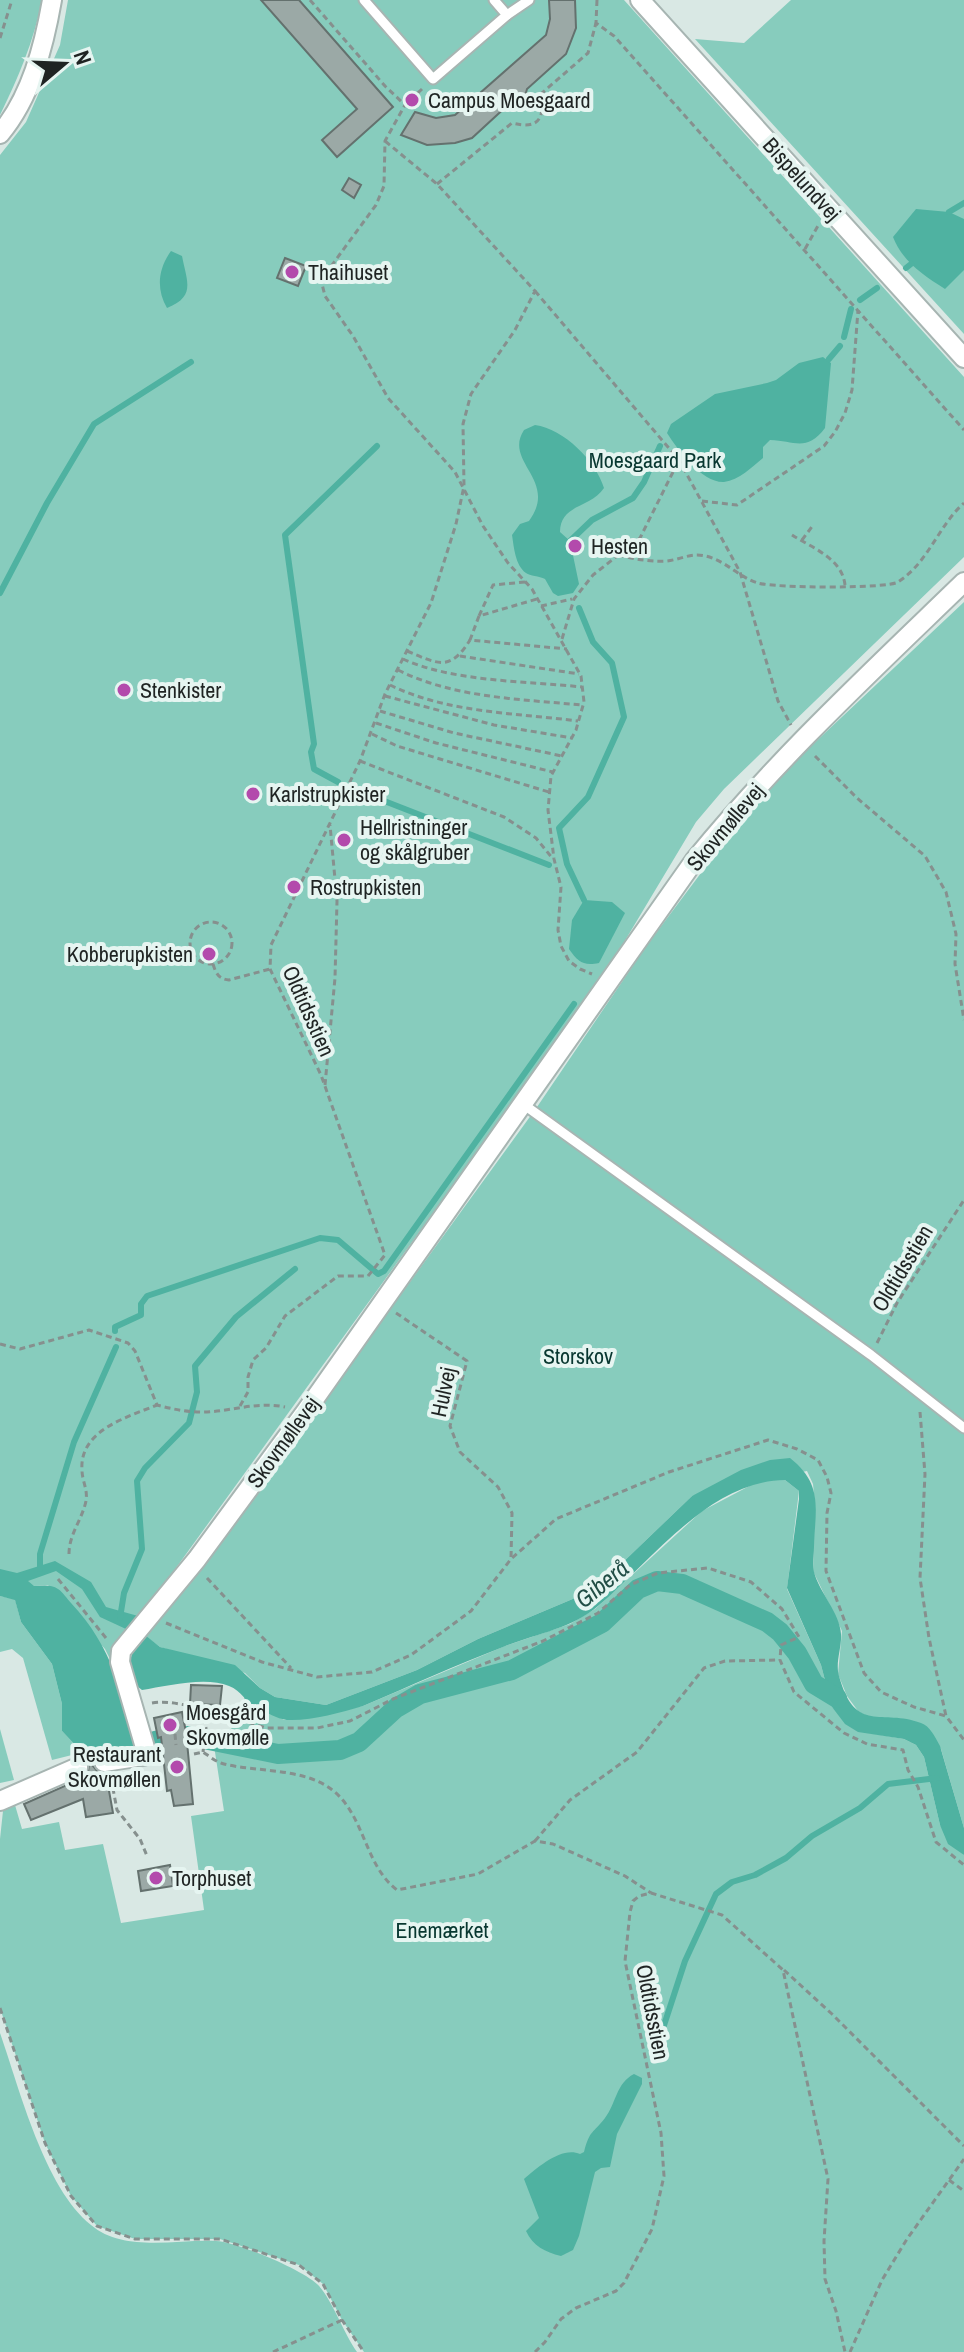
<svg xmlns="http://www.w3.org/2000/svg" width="964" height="2352" viewBox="0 0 964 2352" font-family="'Archivo Narrow',sans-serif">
<rect width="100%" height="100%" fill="#d9e8e4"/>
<!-- green -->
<g fill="#87ccbd">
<path d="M0,0H42C34,41 18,78 0,115Z"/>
<path d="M68,0H624L964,377V557L724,789L696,822L599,984L110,1659L105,1649L48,1585L34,1586L0,1579V155L26,122L60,45Z"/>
<path d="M791,0H964V334L695,39L744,43Z"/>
<path d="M964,602V1828L941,1749L894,1718H870L858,1711L847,1696L838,1674L842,1631L813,1571L815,1504L813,1484L807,1471L692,1496L594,1590L478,1639L417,1670L326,1705L275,1697L260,1688L245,1673L160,1647L145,1636L216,1549L537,1107L647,945L722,845L775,780Z"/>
<path d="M772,1480H785L799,1491L787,1589L821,1665L832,1707L858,1731L904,1739L916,1745L924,1757L940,1825L964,1855V2352H364L342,2320L323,2284L299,2265L220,2239H135L97,2226L71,2196L45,2143L0,2008V1839L3,1811L15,1805L22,1829L59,1822L65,1850L103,1844L121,1923L204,1910L191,1816L224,1811L213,1739L246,1720L244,1696L253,1708L267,1711L284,1720L363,1706L505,1646L570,1624L595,1609L702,1511L755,1483Z"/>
<path d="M0,1596L15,1599L21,1622L52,1664L62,1704V1731L78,1748L76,1754L52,1760L23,1658L12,1649L0,1652Z"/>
<path d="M0,1729L14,1780L0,1783Z"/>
<path d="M0,2033C20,2090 44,2187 91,2225C124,2253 177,2239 216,2241C237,2242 301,2269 317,2284C331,2297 344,2334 357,2352H0Z"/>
</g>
<!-- water -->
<g fill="#4fb2a1">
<path d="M916,209L949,212L964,219V270L945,289C923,275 903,262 893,237Z"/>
<path d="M171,251L182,256C187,282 196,296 167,308C156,289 158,269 171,251Z"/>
<path d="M823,357L831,363L825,428C807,452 795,441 770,440L763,447V458C752,467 739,480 724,482C702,483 678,450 667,433L671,424L715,394L767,383L776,380L799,363Z"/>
<path d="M535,425C564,429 596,461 604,488C591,508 560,504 560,532L570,541L579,584L573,593L558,596L553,593L545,579C539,576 530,576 526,573C515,565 514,547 512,535L520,524L529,521C559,480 503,462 524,430Z"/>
<path d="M584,900L612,902L625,913L599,963C583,966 578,962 569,949L572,920Z"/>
<path d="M790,1458C824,1485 815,1509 814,1547C814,1555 812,1565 814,1572C819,1592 840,1613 841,1634C842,1647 835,1663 839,1676C855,1735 882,1708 921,1723C930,1726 935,1737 940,1746L964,1828V1855L948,1844L940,1825L924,1757L916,1745L904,1739L858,1732L845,1724L832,1707L821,1665L787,1588L799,1499V1491L785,1480C709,1481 652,1561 598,1606C571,1629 535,1634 503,1647C456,1665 410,1686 363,1706C339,1713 312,1721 287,1720C276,1719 268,1711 257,1711C247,1703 242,1691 229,1686C206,1676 166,1686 142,1690C121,1675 129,1652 145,1635L160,1647L235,1665L260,1688L275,1697L326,1705L417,1670L478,1639L594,1590L692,1496L741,1470L770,1460Z"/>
<path d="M55,1561L91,1582L106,1607L138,1616L126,1629L100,1617L82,1589L56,1571L28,1581L34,1586C42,1586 51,1584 58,1589C63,1592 67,1599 71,1603C112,1646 123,1695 139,1750L110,1754L102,1749L78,1748L62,1731V1704L52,1664L21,1622L15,1600L0,1596V1569L17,1573Z"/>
<path d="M634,2074L642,2078V2084L617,2134L610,2167L601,2168L595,2172L579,2236L573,2250L561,2256C545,2252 533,2246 526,2231L539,2218L524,2179C538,2167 562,2146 580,2154L584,2152C590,2129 593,2134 605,2118C616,2104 616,2083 634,2074Z"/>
</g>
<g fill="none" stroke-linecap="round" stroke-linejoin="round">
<!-- stream -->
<g stroke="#4fb2a1" stroke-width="6">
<path d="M949,212L964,203"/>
<path d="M906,268L911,264"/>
<path d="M860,300L877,288"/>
<path d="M844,337L851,309"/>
<path d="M829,359L840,346"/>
<path d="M570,541L592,520L633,498L644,482L660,446"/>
<path d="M0,593L47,503L94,424L191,362"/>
<path d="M579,608L593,642L612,663L624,717L588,797L559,828L567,864L584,900"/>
<path d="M338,782L314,769L311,752L314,744L285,535L377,446"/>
<path d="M356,790L549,865"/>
<path d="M115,1331V1327L141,1315V1304L147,1296L320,1238L338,1240L378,1274L384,1271L574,1004"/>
<path d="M40,1569V1554L74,1442L116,1347"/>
<path d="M120,1618L124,1593L142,1549L137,1481L145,1468L189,1423L197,1392L195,1366L236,1317L295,1269"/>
<path d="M653,2059L685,1961L716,1894L732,1882L755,1875L786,1858L812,1836L860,1808L888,1784L937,1778"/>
</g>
<!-- canal -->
<path stroke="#4fb2a1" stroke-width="20" d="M155,1741L189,1736L278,1754L340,1750L359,1742L396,1708L420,1694L512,1670L602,1623L638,1589L657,1581L682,1584L767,1622L780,1632L797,1653L814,1684L837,1698"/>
</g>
<!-- building -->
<g fill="#9ba9a6" stroke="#64716e" stroke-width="2">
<path d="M261,0H299L393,107L337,157L322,140L357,109Z"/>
<path d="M549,0H575L576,28L566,54L527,89L523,103L509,104L472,138L455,143L427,145L401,135L415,112L436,118L455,115L546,35L550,19Z"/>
<path d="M349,178L361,185L354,198L342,190Z"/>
<path d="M285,258L306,266L298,286L277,278Z"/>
<path d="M191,1685L222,1686L220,1705L190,1704Z"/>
<path d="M182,1712L186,1732L193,1804L174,1806L171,1790L167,1791L161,1737L158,1738L154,1718Z"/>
<path d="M101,1749L93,1757L92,1765L99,1773L106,1774L113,1813L86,1817L83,1799L31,1820L24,1804L83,1778L88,1773L89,1763L84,1757L76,1754Z"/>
<path d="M170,1865L173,1886L141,1891L138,1871Z"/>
</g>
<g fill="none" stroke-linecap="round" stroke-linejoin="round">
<!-- service casing -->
<g stroke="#a7b5b2" stroke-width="13">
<g id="service">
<path d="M364,0L433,79L507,15L494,0"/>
<path d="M507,15L529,0"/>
<path d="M523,1104L871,1355L964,1428"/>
</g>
</g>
<!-- minor casing -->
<g stroke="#a7b5b2" stroke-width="22">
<g id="minor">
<path d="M640,0L964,358"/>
<path d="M0,134C31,97 44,46 52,0"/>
<path d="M104,1762L143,1756L146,1751L120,1662L121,1651L197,1559L306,1411L694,861C776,760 871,672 964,582"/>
<path d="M0,1801L78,1767"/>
</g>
</g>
<!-- path -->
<g stroke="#86908e" stroke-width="3" stroke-dasharray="6 4" stroke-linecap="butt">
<path d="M310,0L385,86L404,104"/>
<path d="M597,0L596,23L614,36L964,430"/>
<path d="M0,38L12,0"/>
<path d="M422,89L405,105L385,141L384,186L376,205L321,280L325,296L353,336L388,398L455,472L483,526L508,563L532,589L581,676L584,702L576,730L551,776L548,810L554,859L561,887L558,930L561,946L569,961L580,969L592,974"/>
<path d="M437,184L512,123C540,130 544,118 542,93L588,53L596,23"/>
<path d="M805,249L819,224"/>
<path d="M535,291L679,460L740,572L778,701L791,725"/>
<path d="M702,501L737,505L824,446L835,432L845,413L852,390L858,310"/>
<path d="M792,535C812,548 842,558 845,585"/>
<path d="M802,540L814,524"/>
<path d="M618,555C635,559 649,562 667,561C677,560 687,555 697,555C721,555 737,577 758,583C774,588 886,589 898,582C929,562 938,526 964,503"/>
<path d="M525,582L493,585L479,616L537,599"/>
<path d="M541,606L572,599"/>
<path d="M479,616L470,640L567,649"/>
<path d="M562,639L574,599L593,575L640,538L679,460"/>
<path d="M407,651C438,664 450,672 470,640"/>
<path d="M460,656L579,674"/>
<path d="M403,659C454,682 526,681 582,687"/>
<path d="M398,670C454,698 520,699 581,705"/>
<path d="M390,685C447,713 516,713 578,721"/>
<path d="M385,696L494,725L572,738"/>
<path d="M380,711L454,733L562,756"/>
<path d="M376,723L436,743L553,772"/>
<path d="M372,734L397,746L549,792"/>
<path d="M815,756L857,798L925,856L946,892L956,934L955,964L964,1020"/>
<path d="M360,761L504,817L536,838L553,859"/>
<circle cx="211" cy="943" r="21"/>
<path d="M213,964C216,974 219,979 229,980L270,969"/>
<path d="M325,1085L335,978L337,901L330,825"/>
<path d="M368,1276L385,1255L321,1075L270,969L271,945L360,761L385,694L431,603L456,524L464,486L463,424L471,394L515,330L535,291L437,184L385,141"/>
<path d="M396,1313L467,1361L450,1426L460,1452L498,1487L512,1513L511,1559"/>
<path d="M877,1343L897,1303L964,1200"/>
<path d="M0,1344L20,1349L89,1330L128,1343L135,1351L157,1405C172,1409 186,1412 202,1412C230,1412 256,1401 285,1407"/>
<path d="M240,1406L248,1392V1377L253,1360L266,1348L285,1316L338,1276H368"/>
<path d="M920,1412L925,1474L920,1578L929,1638L946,1716L964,1740"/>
<path d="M69,1554C69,1534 82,1520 86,1501C88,1489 82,1481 82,1470C79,1430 128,1417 157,1405"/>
<path d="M207,1578L291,1668"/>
<path d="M58,1579L106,1638"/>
<path d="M166,1623L262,1662L317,1677L372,1672L411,1655L471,1611L511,1559L556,1519L669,1472L768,1440L797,1449L818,1460L827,1477L831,1493L827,1513L826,1571L864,1673L881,1692L914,1707L946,1716"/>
<path d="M152,1703C169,1700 184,1706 201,1707L206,1728L203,1752"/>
<path d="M201,1707L266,1728H317L350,1721L393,1699L543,1641L598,1613L630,1585L658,1573L708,1568L751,1582L782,1609L799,1637L781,1645L780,1660L794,1692L844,1733L867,1744L903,1750L908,1770L918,1787L936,1842L964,1865"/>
<path d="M175,1734L176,1745"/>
<path d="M194,1754L203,1752C209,1756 216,1762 224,1764C257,1772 303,1768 331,1789C365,1814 364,1865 397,1890L478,1874L535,1841L553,1844L625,1876L651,1893"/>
<path d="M111,1778L117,1810L140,1839L147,1856"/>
<path d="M535,1841L570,1800L637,1752L704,1668L725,1661L779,1660"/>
<path d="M784,1970L832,2014L964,2146"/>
<path d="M0,2008L45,2143L71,2196L97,2226L135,2239H220L299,2265L323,2284L342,2320L364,2352"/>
<path d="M949,2180L964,2191"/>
<path d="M273,2352L342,2320"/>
<path d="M535,2352L545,2342L561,2319L576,2308L616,2291L624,2283L652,2229L664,2176L661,2133L625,1961L630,1912L633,1901L639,1896L651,1893L722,1915L783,1970L828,2179L824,2241L825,2279L836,2311L845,2352"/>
<path d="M850,2352L882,2280L907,2239L964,2159"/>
</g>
<!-- service -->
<use href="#service" stroke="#fff" stroke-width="9"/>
<!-- minor -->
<use href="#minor" stroke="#fff" stroke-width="18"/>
</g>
<!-- markers -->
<g fill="#b34aac" stroke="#e6f5f1" stroke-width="3">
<circle cx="412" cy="100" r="8"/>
<circle cx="292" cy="272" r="8"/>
<circle cx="575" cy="546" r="8"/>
<circle cx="124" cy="690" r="8"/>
<circle cx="253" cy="794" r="8"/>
<circle cx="344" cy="840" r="8"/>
<circle cx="294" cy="887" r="8"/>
<circle cx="209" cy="954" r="8"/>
<circle cx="170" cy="1725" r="8"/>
<circle cx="177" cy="1767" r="8"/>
<circle cx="156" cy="1878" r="8"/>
</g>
<g text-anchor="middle" stroke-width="8" stroke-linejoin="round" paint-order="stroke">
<!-- poi labels -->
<g font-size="22" fill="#1f2423" stroke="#e6f5f1" text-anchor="start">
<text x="428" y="108">Campus Moesgaard</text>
<text x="308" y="280">Thaihuset</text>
<text x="591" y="554">Hesten</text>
<text x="140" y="698">Stenkister</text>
<text x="269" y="802">Karlstrupkister</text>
<text x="360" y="835">Hellristninger<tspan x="360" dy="25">og skålgruber</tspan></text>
<text x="310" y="895">Rostrupkisten</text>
<text x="193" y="962" text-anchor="end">Kobberupkisten</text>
<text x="186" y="1720">Moesgård<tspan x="186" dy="25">Skovmølle</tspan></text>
<text x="161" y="1762" text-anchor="end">Restaurant<tspan x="161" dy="25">Skovmøllen</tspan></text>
<text x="172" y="1886">Torphuset</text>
</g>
<!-- street labels -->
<g font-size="22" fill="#1f2423" stroke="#e6f5f1">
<text transform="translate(802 179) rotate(48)" y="8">Bispelundvej</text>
<text transform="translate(725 827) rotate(-50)" y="8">Skovmøllevej</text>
<text transform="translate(309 1011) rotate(66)" y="8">Oldtidsstien</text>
<text transform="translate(902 1268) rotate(-59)" y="8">Oldtidsstien</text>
<text transform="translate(443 1392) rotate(-78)" y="8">Hulvej</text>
<text transform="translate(283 1442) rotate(-54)" y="8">Skovmøllevej</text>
<text transform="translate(653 2012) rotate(79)" y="8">Oldtidsstien</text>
</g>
<!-- park labels -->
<g font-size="22" fill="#083730" stroke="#e6f5f1">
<text x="655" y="468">Moesgaard Park</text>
<text x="578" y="1364">Storskov</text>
<text x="442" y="1938">Enemærket</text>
</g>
<!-- water labels -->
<g font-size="24" font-style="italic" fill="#224e46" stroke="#e6f5f1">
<text transform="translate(602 1584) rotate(-39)" y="8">Giberå</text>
</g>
</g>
<!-- north arrow -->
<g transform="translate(64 64) rotate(71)" stroke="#e6f5f1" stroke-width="6" paint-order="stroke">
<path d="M0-6L14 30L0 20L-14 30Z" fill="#1f2423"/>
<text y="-12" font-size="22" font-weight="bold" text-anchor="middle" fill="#1f2423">N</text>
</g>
</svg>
